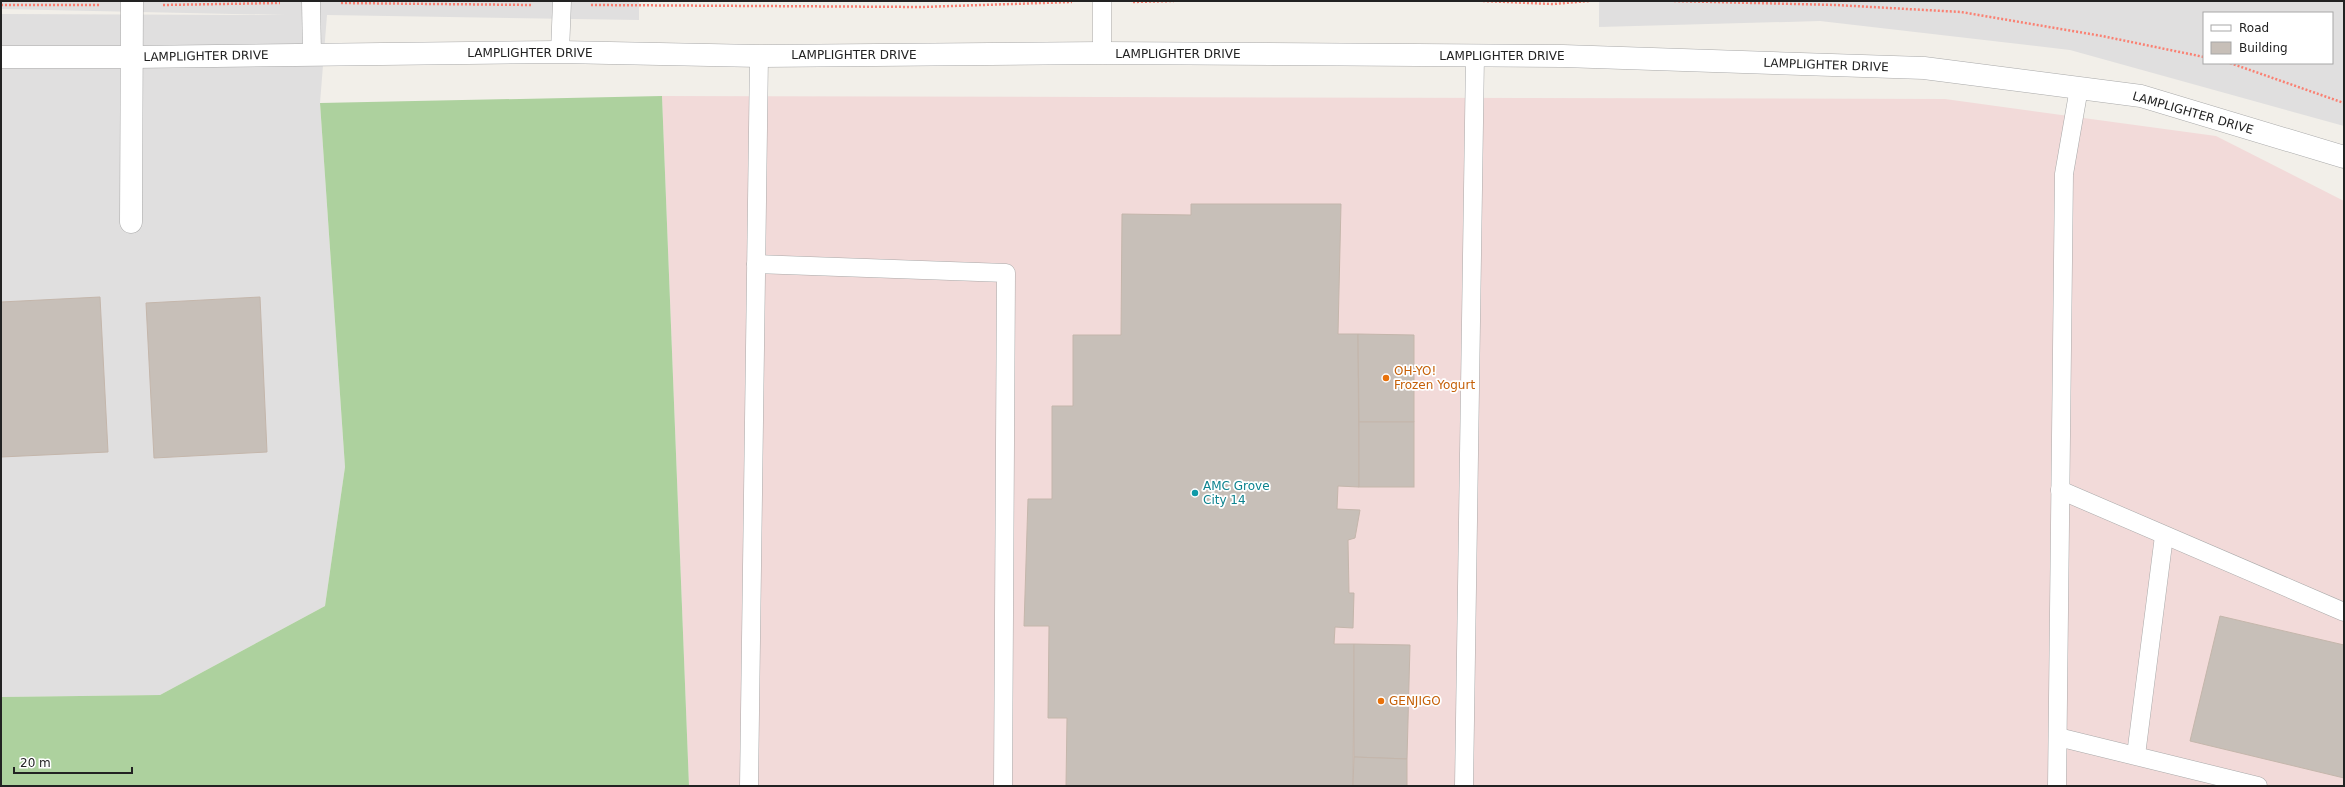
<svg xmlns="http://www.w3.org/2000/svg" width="2345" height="787" viewBox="0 0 2345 787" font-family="'DejaVu Sans',sans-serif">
<rect width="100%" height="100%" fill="#f2efe9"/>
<!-- residential -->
<g fill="#e0dfdf" fill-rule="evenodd">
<path d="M1,1H639V20L327,15L320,103L345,467L325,606L160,695L1,697V14L285,15L1,9Z"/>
<path d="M1599,1H2344V126L2070,50L1820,21L1599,27ZM2204,13H2332V63H2204Z"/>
</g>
<!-- commercial -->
<path fill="#f2dad9" d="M662,96L1945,99L2216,136L2344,201V786H689Z"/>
<!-- forest -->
<path fill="#add19e" d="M662,96L689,786H1V697L160,695L325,606L345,467L320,103Z"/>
<!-- building -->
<g fill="#c7bfb8" stroke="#c4b6ab">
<path d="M1191,204H1341L1338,334H1358L1359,487L1338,486L1337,509L1360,510L1355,538L1348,540L1349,593H1354L1353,628L1335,627L1334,644H1354L1353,786H1066L1067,718H1048L1049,626H1024L1028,499H1052V406H1073V335H1121L1122,214L1191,215Z"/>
<path d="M100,297L108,452L1,457V302Z"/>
<path d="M260,297L267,452L154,458L146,303Z"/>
<path d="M1358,334L1414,335V422H1359Z"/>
<rect x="1359" y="422" width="55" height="65"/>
<path d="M2220,616L2344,645V778L2190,741Z"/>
<path d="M1354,644L1410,645L1407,759L1354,757Z"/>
<path d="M1354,757L1407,759V786H1353Z"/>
</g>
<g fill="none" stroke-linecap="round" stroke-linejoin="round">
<!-- service casing -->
<g stroke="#a9a9a9" stroke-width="19">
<g id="service">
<path d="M311,1L312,54"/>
<path d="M1102,1V53"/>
<path d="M560,52L562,1"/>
<path d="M756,264L1006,273L1003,786"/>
<path d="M2060,490L2344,612"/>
<path d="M2058,737L2258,786"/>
<path d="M2136,755L2164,536"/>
<path d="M749,786L759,56"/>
<path d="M1464,786L1475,56"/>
<path d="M2057,786L2064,174L2079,88"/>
</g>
</g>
<!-- minor casing -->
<g stroke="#a9a9a9" stroke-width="23">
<g id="minor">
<path d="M1,57H133L560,52L759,56L1102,53L1563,56L1924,68L2141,96L2344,157"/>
<path d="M131,222L132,1"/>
</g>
</g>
<!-- path -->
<g stroke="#fa8072" stroke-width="2.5" stroke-dasharray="2 2" stroke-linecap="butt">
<path d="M1483,1L1553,4L1589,1"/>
<path d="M1674,1L1836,5L1961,12L2102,36L2204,57"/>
<path d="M1133,2L1174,1"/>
<path d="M341,3L532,5"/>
<path d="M1,5H100"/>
<path d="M163,5L280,3"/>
<path d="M591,5L922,7L1072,2"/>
<path d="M2230,63L2344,103"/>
</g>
<!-- service -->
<use href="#service" stroke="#fff" stroke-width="18"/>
<!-- minor -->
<use href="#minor" stroke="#fff" stroke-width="22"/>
</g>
<!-- markers -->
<g fill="#e8710a" stroke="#fff" stroke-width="1.5">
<circle cx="1386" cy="378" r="4"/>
<circle cx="1381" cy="701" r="4"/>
</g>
<circle fill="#0f9aa8" stroke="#fff" stroke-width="1.5" cx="1195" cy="493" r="4"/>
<g text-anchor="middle" stroke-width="3.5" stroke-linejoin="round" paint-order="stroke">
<!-- street labels -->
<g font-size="12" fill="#222" stroke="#fff">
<text x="530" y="57">LAMPLIGHTER DRIVE</text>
<text x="1178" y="58">LAMPLIGHTER DRIVE</text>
<text x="854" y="59">LAMPLIGHTER DRIVE</text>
<text transform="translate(206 56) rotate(-1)" y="4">LAMPLIGHTER DRIVE</text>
<text x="1502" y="60">LAMPLIGHTER DRIVE</text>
<text transform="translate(1826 65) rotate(2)" y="4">LAMPLIGHTER DRIVE</text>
<text transform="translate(2193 113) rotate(16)" y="4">LAMPLIGHTER DRIVE</text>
</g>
<!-- food labels -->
<g font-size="12" fill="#c56008" stroke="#fff" text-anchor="start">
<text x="1394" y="375">OH-YO!<tspan x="1394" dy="14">Frozen Yogurt</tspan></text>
<text x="1389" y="705">GENJIGO</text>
</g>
<!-- culture labels -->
<g font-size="12" fill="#0d838f" stroke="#fff" text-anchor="start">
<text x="1203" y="490">AMC Grove<tspan x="1203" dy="14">City 14</tspan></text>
</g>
</g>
<!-- border -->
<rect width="2345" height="787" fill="none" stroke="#222222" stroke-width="4"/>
<!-- legend -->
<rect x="2203" y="12" width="130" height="52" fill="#ffffff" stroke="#a7a7a7"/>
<rect x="2211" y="25" width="20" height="6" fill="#ffffff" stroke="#a7a7a7"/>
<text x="2239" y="32" font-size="12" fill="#222222">Road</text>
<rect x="2211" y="42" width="20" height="12" fill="#c7bfb8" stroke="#a7a7a7"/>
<text x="2239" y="52" font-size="12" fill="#222222">Building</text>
<!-- scale -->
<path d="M14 767v6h118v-6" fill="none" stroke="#222222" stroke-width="2"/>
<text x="20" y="767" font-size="12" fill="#222222" stroke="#ffffff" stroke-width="3" paint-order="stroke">20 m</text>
</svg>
